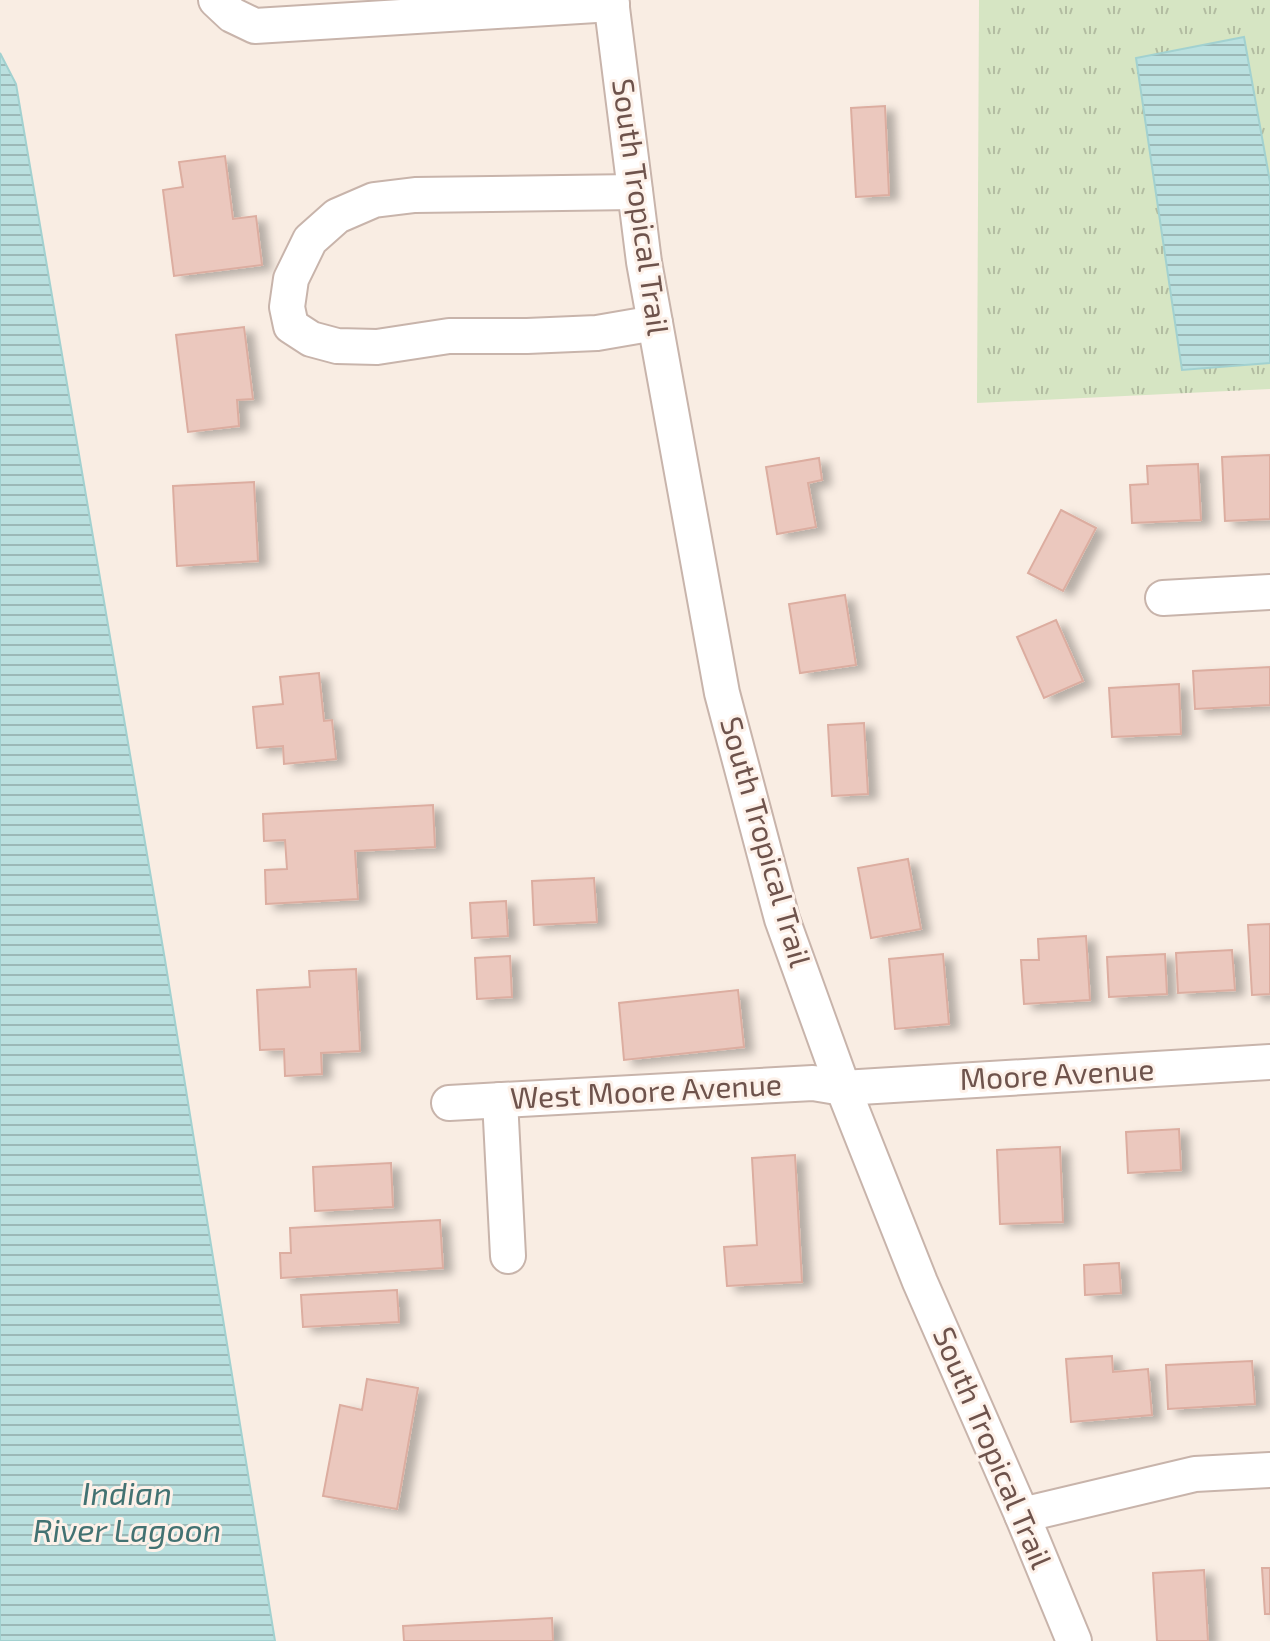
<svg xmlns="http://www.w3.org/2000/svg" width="1270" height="1641" viewBox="0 0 1270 1641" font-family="'Exo 2',sans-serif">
<defs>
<pattern id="grass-tufts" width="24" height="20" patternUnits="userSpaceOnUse" patternTransform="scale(2)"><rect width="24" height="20" fill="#d6e5c3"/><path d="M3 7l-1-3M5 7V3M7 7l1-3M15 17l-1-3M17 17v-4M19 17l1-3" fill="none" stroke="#b2bca1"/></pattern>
<pattern id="water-rules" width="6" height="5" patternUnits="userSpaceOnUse" patternTransform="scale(2)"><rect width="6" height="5" fill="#bae0df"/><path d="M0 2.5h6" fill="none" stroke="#9bb8b7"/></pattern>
<filter id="shadow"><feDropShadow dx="9" dy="5" stdDeviation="4" flood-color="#0004"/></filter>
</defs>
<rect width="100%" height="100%" fill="#f9ede3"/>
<!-- grass -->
<path fill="url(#grass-tufts)" d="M979,0H1270V389L977,403Z"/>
<!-- water -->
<g fill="url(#water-rules)" stroke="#a2d1d0" stroke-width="2">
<path d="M1244,37L1270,182V363L1182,370L1136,58Z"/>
<path d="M0,53L16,84L165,960L275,1641H0Z"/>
</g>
<!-- building -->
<g fill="#ebc8be" stroke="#dcada0" stroke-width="2" filter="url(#shadow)">
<path d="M885,106L889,195L856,197L851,108Z"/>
<path d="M225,156L233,219L256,216L262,265L174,276L163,190L183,187L179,162Z"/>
<path d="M244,327L253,399L237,400L239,426L188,432L176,335Z"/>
<path d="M1270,455V519L1225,521L1222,457Z"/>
<path d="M819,458L822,480L808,483L816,527L777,534L766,467Z"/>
<path d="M1198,464L1201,520L1132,523L1130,485L1148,484L1147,466Z"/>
<path d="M254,482L258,561L177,566L173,486Z"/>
<path d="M1061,510L1096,528L1063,591L1028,573Z"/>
<path d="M845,595L856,665L800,673L789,604Z"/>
<path d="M1056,620L1083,681L1044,698L1017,637Z"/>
<path d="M1270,667V705L1195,709L1193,671Z"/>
<path d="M319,673L324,721L332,720L336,759L284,764L283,746L257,748L253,707L283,704L280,677Z"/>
<path d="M1179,684L1181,734L1112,737L1109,688Z"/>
<path d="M864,723L868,794L832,796L828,725Z"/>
<path d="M433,805L435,847L355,851L358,899L266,904L265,870L287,869L285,840L264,841L263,814Z"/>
<path d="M908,859L921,929L871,938L858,868Z"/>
<path d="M594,878L597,922L534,925L532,881Z"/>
<path d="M506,901L508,936L472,938L470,903Z"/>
<path d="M1270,924V994L1252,995L1248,925Z"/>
<path d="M1086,936L1090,1000L1024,1004L1021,960H1039L1038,939Z"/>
<path d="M1232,950L1235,990L1178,993L1176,953Z"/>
<path d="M943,954L949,1024L895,1029L889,959Z"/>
<path d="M1165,954L1167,994L1109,997L1107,957Z"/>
<path d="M510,956L512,997L477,999L475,958Z"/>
<path d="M356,969L360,1051L321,1053L322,1074L285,1076L284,1049L260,1050L257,990L310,987L309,971Z"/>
<path d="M738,990L744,1047L624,1060L619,1003Z"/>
<path d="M1179,1129L1181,1170L1128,1173L1126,1132Z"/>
<path d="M1060,1147L1063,1222L1000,1224L997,1150Z"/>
<path d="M795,1155L802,1282L727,1286L724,1247L757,1245L752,1158Z"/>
<path d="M391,1163L393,1207L315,1211L313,1167Z"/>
<path d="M440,1220L443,1268L281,1278L280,1253H291L290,1228Z"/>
<path d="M1119,1263L1121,1293L1085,1295L1084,1265Z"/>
<path d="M397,1290L399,1322L303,1327L301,1295Z"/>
<path d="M1112,1356L1113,1372L1148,1369L1152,1415L1071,1422L1066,1359Z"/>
<path d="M1252,1361L1255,1404L1168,1409L1166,1365Z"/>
<path d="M367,1379L418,1388L397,1509L323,1496L340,1405L362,1410Z"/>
<path d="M1262,1568H1270V1614H1265Z"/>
<path d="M1204,1570L1208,1641H1157L1153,1573Z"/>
<path d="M552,1618L553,1641H404L403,1626Z"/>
</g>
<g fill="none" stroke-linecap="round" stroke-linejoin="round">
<!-- minor casing -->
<g stroke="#c8b4ab" stroke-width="38">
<g id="minor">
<path d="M216,0L232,15L255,26L612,4"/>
<path d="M611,0L644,262L722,693L782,919L843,1088L920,1282L1022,1515L1074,1641"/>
<path d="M635,192L415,195L374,200L337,216L310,240L291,279L287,307L291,326L311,339L337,346L377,347L449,336H527L597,333L655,323"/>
<path d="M1163,598L1270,592"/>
<path d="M500,1100L508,1256"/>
<path d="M449,1103L813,1083L843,1088L1270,1062"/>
<path d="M1022,1515L1195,1474L1270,1470"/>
</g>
</g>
<!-- minor -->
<use href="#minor" stroke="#fff" stroke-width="34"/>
</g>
<g text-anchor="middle" stroke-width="6" stroke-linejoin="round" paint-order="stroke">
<!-- street labels -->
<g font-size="30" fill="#6e534c" stroke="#fdf1e9">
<text transform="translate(640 207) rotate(82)" y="10">South Tropical Trail</text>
<text transform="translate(765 842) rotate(74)" y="10">South Tropical Trail</text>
<text transform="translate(1057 1075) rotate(-3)" y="10">Moore Avenue</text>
<text transform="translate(646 1092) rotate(-3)" y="10">West Moore Avenue</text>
<text transform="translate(992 1448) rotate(67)" y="10">South Tropical Trail</text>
</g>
<!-- water labels -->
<g font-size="32" font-style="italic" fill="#427272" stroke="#fdf1e9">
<text x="127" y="1505">Indian<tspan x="127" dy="37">River Lagoon</tspan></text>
</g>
</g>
</svg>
